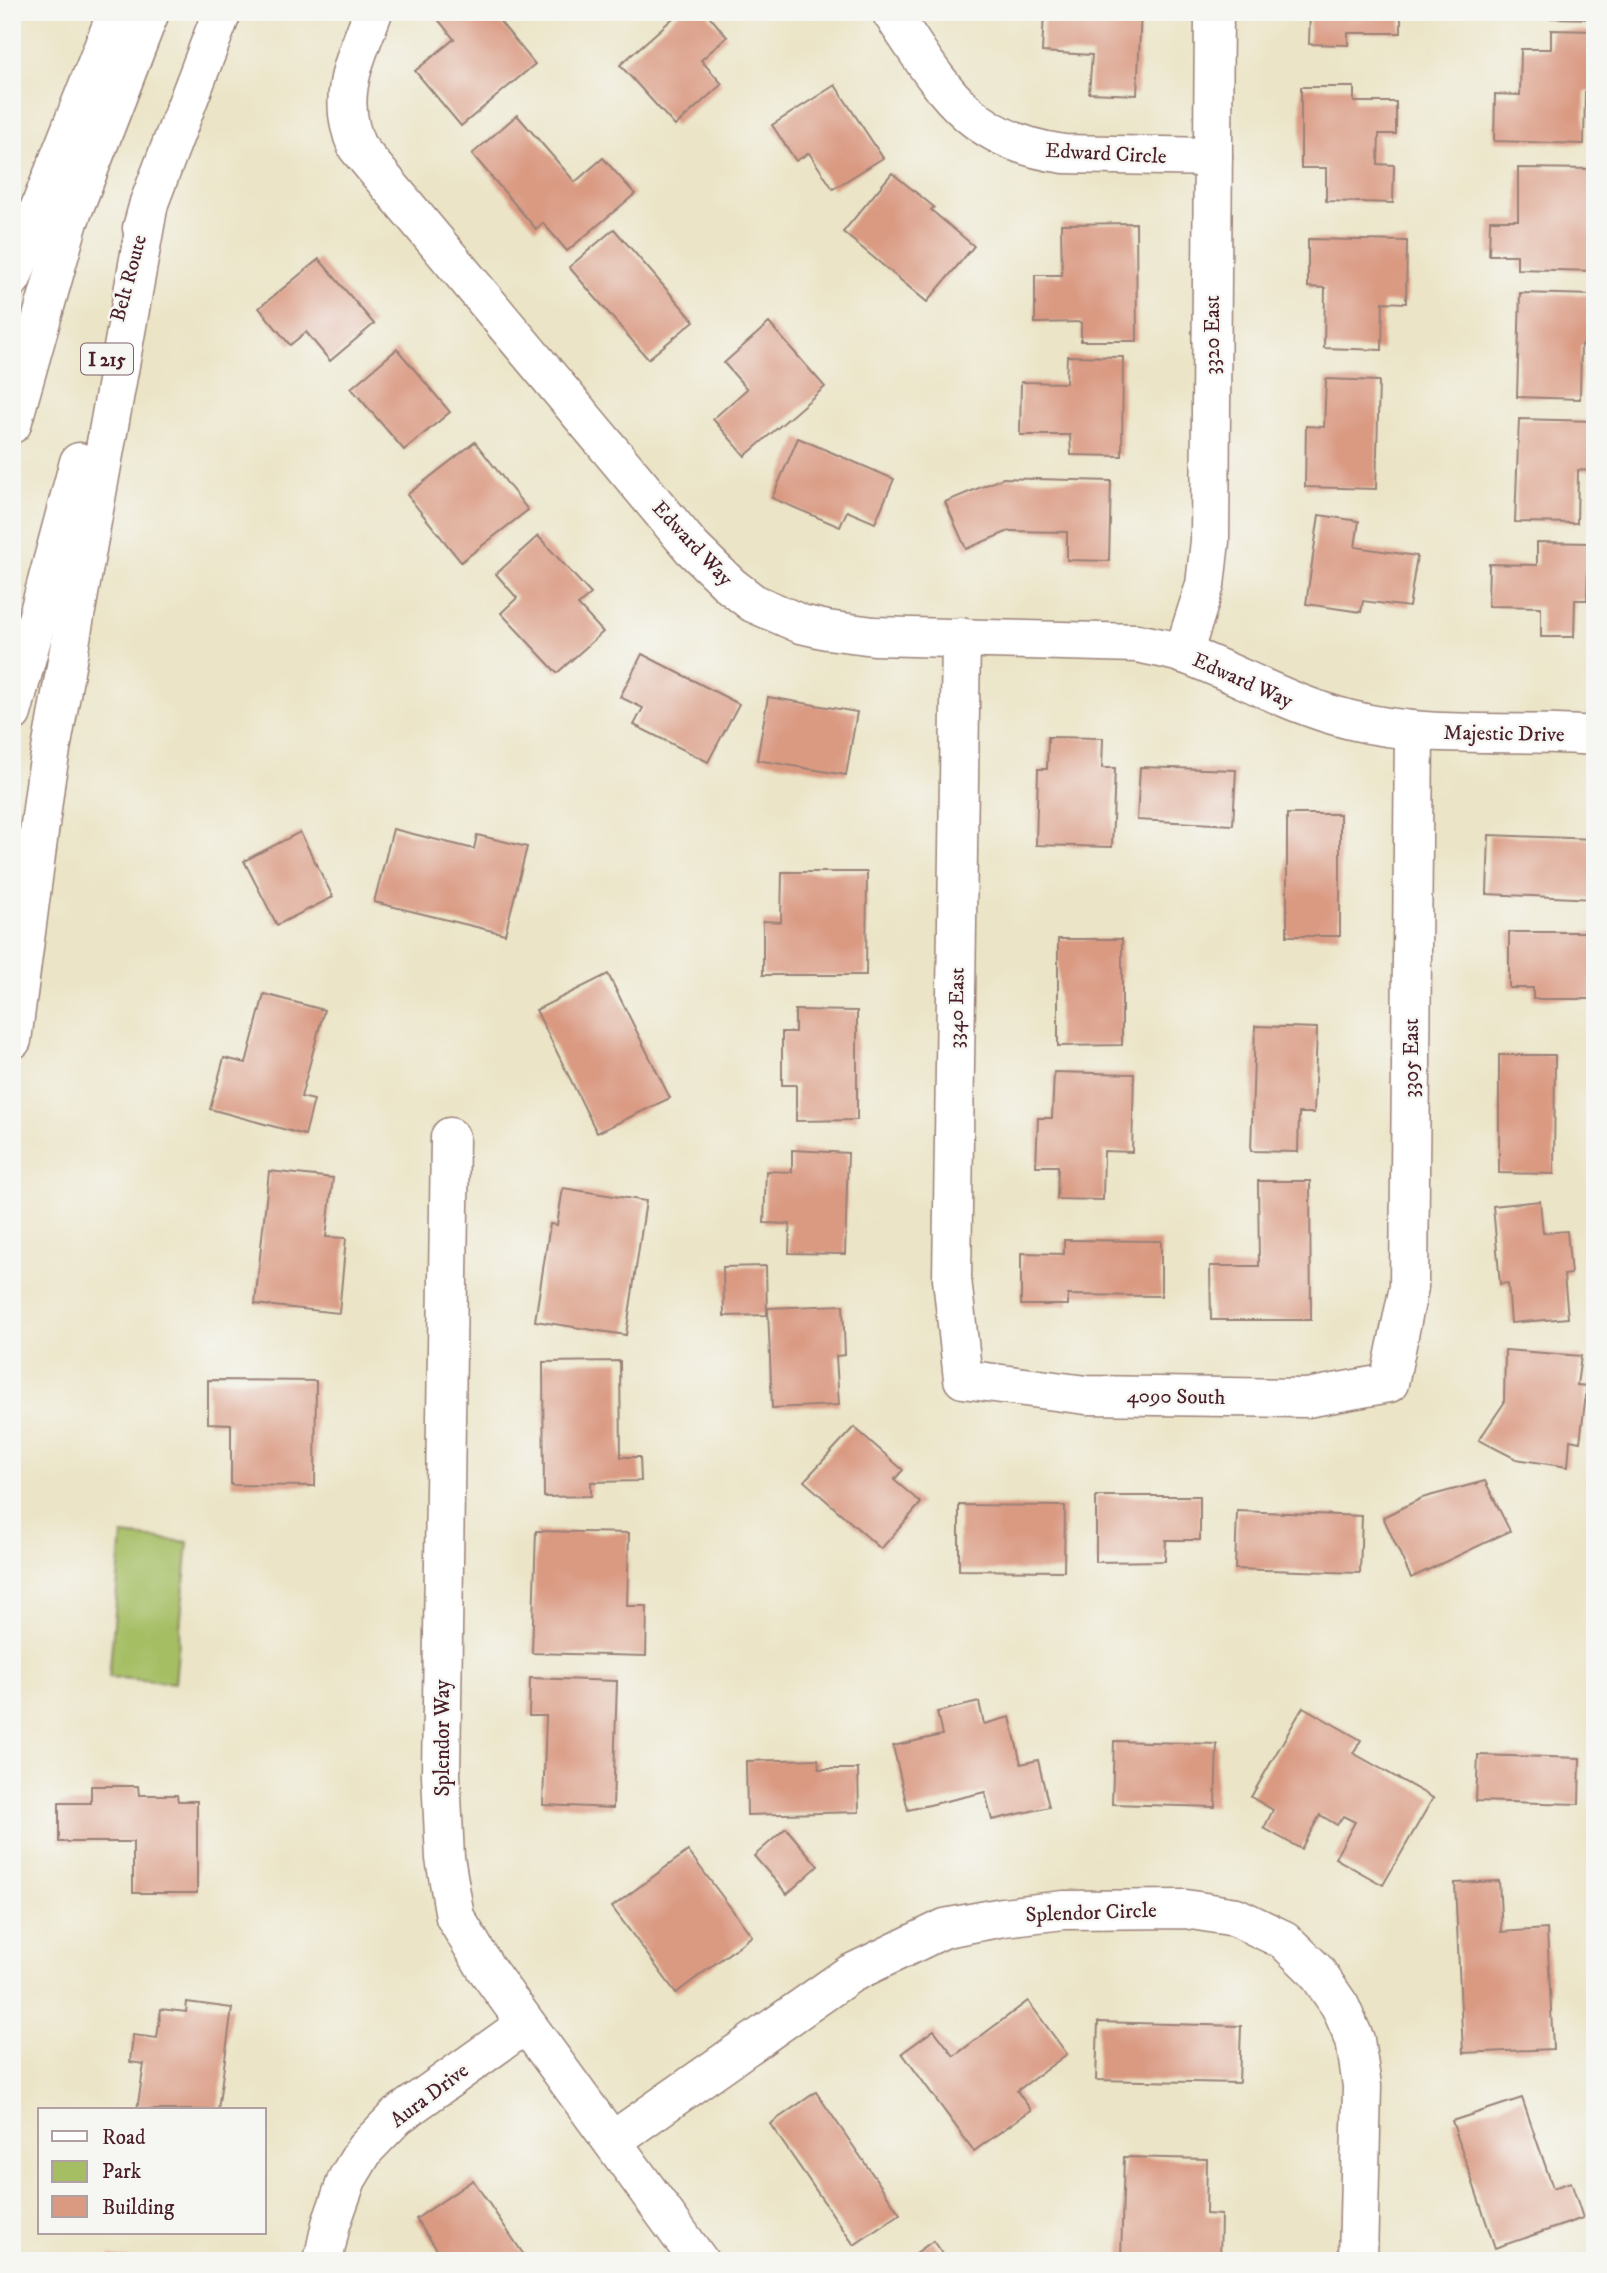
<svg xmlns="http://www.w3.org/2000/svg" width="1607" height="2273" viewBox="0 0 1607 2273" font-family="'IM FELL DW Pica',serif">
<rect width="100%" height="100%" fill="#f6f6f2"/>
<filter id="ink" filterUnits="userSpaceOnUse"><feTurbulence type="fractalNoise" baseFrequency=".0143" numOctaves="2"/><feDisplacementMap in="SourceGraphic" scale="14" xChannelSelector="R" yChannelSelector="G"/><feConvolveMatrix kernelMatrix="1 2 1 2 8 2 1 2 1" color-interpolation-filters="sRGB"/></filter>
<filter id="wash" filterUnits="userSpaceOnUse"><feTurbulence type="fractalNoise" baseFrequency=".00686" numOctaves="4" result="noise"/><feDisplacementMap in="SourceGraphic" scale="28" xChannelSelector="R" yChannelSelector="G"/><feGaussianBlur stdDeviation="1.57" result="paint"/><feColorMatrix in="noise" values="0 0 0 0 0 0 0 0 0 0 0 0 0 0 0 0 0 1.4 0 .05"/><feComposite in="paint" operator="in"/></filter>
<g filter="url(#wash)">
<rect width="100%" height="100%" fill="#ebe4c6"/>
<!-- green -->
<path fill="#a5be64" stroke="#786e48" stroke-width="2" d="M122,1535L188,1542L175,1683L109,1677Z"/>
<g id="blocks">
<!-- building -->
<g fill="#da9a82">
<path d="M432,12H492L535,64L461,126L415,71L454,39Z"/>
<path d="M680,12H706L727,37L701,60L722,84L675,126L620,65Z"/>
<path d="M1044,12H1141L1137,95L1089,93L1092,55L1042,52Z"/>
<path d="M1310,12H1401V33H1348V45L1309,44Z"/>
<path d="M1551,12H1595V19L1550,18Z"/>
<path d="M1551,30L1595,31V92H1585L1584,144L1494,141L1495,94L1520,95L1521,49H1551Z"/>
<path d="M835,85L883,158L833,189L809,153L796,161L772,125Z"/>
<path d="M1301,87H1354V102H1396V134H1379L1378,164L1394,165L1393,203L1326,201V168H1301Z"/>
<path d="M517,115L575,182L603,158L635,194L567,251L543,223L536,229L472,154Z"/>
<path d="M1518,168L1595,169V271L1517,269V255H1489L1490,220H1518Z"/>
<path d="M892,173L934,207L931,210L974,246L927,302L843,232Z"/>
<path d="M1136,223L1137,341H1081V322L1035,323V275H1062L1061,224Z"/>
<path d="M614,229L694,321L648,359L569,267Z"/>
<path d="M1308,239L1407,241L1406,303L1383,302L1382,350L1324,348L1325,288L1308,287Z"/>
<path d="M319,259L374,324L330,361L306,332L290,345L259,308Z"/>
<path d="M1520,293L1595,295V345H1581L1580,399L1517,397Z"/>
<path d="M769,323L825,387L745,456L713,419L747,389L724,363Z"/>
<path d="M397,349L450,412L404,450L351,388Z"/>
<path d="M1067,356L1123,357L1122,456L1071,455L1070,435H1020L1021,382L1066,383Z"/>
<path d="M1326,379L1379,381L1376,489L1305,487L1306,426L1324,427Z"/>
<path d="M1519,419L1595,421V471L1578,470L1577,523L1515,522Z"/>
<path d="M798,438L894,479L875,523L847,511L840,527L772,498Z"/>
<path d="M475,442L528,510L461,562L407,495Z"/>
<path d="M1003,478L1111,481L1109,561L1067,560V532L1009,531L966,549L945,502Z"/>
<path d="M1319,515L1359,521L1355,547L1417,556L1409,607L1363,601L1361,612L1306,604Z"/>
<path d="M538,536L591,594L578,605L603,632L557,673L501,613L517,598L496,574Z"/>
<path d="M1537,542L1589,543L1587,600H1575L1574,637H1541V607L1488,606L1489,564L1537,565Z"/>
<path d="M642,654L739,704L708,762L634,725L643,708L620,697Z"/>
<path d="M768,697L857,712L846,775L757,760Z"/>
<path d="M1048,737L1103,738L1102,768H1115L1112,847L1036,845L1038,769H1047Z"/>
<path d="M1140,767L1236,770L1233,825L1137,820Z"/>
<rect x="1287" y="814" width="53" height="122"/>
<path d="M393,829L474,849L477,835L527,847L505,934L374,902Z"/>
<path d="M300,832L333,897L277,925L244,861Z"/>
<path d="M1489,835L1595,839V899L1487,894Z"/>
<path d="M782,872H867L866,975H763V921L781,922Z"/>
<path d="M1509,932H1595V999H1533V988H1509Z"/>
<path d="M1058,939H1122V1045L1058,1046Z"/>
<path d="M608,974L670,1098L597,1133L536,1010Z"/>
<path d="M264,994L324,1010L301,1097L314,1100L305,1135L210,1109L224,1058L246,1063Z"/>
<path d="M795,1010L857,1011V1120L796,1121V1085H782V1032H795Z"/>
<path d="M1255,1026L1317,1028L1314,1113H1299L1298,1152L1251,1151Z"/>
<path d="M1499,1055H1555L1554,1174L1499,1173Z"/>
<path d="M1054,1072L1134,1074L1132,1152L1104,1151L1103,1200L1057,1199L1058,1166H1036L1038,1118H1052Z"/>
<path d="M792,1150L848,1153L845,1254L789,1253L790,1224L764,1223L766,1171L792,1172Z"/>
<path d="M269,1171L333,1178L326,1237L346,1238L339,1313L255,1304Z"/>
<path d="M1258,1181H1310L1311,1320H1211L1210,1266H1259Z"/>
<path d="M563,1188L646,1201L626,1335L535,1321L550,1224L557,1225Z"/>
<path d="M1540,1201L1543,1233L1567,1231L1571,1274L1564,1275L1568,1318L1511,1323L1508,1283L1500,1284L1493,1206Z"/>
<path d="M1064,1240L1161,1241V1296L1068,1295V1305H1021V1253L1064,1254Z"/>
<path d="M766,1266L767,1315L724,1316L723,1267Z"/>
<path d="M843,1305L845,1355L836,1356L839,1405L772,1408L768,1308Z"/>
<path d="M1505,1350L1581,1356L1577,1385L1587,1386L1580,1442L1570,1440L1568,1467L1516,1459L1479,1440L1504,1403Z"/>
<path d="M620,1361L621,1457H640L641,1481L591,1482V1496L544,1497L543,1362Z"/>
<path d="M208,1380L316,1381L315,1486L231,1485V1424L208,1423Z"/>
<path d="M854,1427L903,1470L894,1480L921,1503L881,1549L804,1481Z"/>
<path d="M1485,1481L1510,1531L1411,1578L1383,1517L1422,1498Z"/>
<path d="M1096,1496H1200V1540H1166L1165,1561L1096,1562Z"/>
<path d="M959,1505L1065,1506L1064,1571L959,1570Z"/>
<path d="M1237,1511L1362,1516L1360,1573L1235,1569Z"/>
<path d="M536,1531L629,1533L627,1606H647L646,1656L532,1653Z"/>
<path d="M530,1678L617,1681L613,1808L543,1805L546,1716H529Z"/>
<path d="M979,1702L984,1724L1010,1717L1021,1764L1038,1760L1049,1807L992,1820L985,1792L908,1810L893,1746L942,1735L937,1712Z"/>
<path d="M1303,1707L1361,1740L1353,1753L1433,1798L1383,1885L1335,1858L1355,1822L1343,1816L1337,1825L1320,1815L1301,1849L1264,1828L1273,1810L1251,1797Z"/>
<path d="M1114,1741L1217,1744L1215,1807L1112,1804Z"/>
<path d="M1478,1755L1580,1758L1579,1804L1476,1801Z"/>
<path d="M818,1759L819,1769H858L859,1812L747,1815L746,1761Z"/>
<path d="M91,1786H138L139,1795H177L178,1801H197V1893H133V1842H59V1803H91Z"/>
<path d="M786,1828L818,1866L787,1894L754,1856Z"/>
<path d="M688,1851L752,1936L676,1993L612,1907Z"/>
<path d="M1499,1881L1502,1932L1547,1929L1553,2049L1463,2053L1455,1883Z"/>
<path d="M1028,2001L1067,2054L1017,2091L1031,2110L974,2151L902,2053L934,2030L954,2056Z"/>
<path d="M187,2002L232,2008L218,2110H137L144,2064L130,2062L133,2035L157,2038L161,2009L186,2012Z"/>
<path d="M1098,2022L1241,2026L1239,2083L1096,2080Z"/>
<path d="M816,2092L900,2214L854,2245L770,2124Z"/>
<path d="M1522,2098L1553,2188L1571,2182L1583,2218L1495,2248L1452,2121Z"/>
<path d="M1124,2157L1207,2159L1206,2214L1221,2215L1220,2261L1121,2258Z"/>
<path d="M473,2180L528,2261H445L416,2219Z"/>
<path d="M933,2241L947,2261H905Z"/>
<path d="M110,2256L131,2259V2261H109Z"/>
</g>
</g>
</g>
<g filter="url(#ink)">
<use href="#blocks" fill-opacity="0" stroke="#9a8278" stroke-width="2"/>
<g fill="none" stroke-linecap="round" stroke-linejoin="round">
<!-- minor casing -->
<g stroke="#9a8278" stroke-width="41">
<g id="minor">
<path d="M373,12C355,60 335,97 357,147L692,548L731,586L753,603L801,624L827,630L874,636L1137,643C1152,646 1169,649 1184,654C1241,675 1292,706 1351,720C1432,740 1513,729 1595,736"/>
<path d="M891,12C941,86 967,141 1064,154L1213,157"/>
<path d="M961,637L952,1279L963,1379L1086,1395L1307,1398L1389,1383L1409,1287L1414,731"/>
<path d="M1183,654L1205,585L1210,541L1214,12"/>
<path d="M450,1137L441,1775L445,1858L455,1917L485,1967L699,2261"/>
<path d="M612,2141L850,1974L945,1928L1003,1917L1064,1910L1185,1909L1236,1917L1284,1940L1316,1971L1340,2006L1355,2040L1362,2086L1358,2261"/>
<path d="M323,2261L331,2224L347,2179L365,2149L397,2116L526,2024"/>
</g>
</g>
<!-- motorway casing -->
<g stroke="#9a8278" stroke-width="41">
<g id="motorway">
<path d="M142,228L149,203L222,12"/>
<path d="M12,278L117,12"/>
<path d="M12,424L69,221L150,12"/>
<path d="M12,713L79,462"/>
<path d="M12,1040L46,778L149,203"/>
</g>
</g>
<!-- minor -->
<use href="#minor" stroke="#fff" stroke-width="38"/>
<!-- motorway -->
<use href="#motorway" stroke="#fff" stroke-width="38"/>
</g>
</g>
<g text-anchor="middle" stroke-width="5" stroke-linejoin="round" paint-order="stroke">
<!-- shield labels -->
<rect fill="#f6f6f2" stroke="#7e6067" stroke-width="2" x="81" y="343.5" width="52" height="31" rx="5"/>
<g font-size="19" font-weight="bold" fill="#4a1f2b">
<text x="107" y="366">I 215</text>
</g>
<!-- street labels -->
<g font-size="21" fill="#4a1f2b" stroke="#f6f6f2">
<text transform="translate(1106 153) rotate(3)" y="7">Edward Circle</text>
<text transform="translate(128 278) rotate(-75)" y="7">Belt Route</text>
<text transform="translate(1212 335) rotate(-90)" y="7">3320 East</text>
<text transform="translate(693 543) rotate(47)" y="7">Edward Way</text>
<text transform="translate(1243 680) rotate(24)" y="7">Edward Way</text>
<text transform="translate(1504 733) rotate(1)" y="7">Majestic Drive</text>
<text transform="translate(956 1008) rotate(-89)" y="7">3340 East</text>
<text transform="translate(1411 1058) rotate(-90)" y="7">3305 East</text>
<text transform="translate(1176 1396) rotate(1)" y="7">4090 South</text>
<text transform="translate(442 1738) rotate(-90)" y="7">Splendor Way</text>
<text transform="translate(1091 1912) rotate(-2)" y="7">Splendor Circle</text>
<text transform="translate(429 2095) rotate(-37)" y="7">Aura Drive</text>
</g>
</g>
<!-- margin -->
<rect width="1607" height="2273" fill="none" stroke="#f6f6f2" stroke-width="42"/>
<!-- legend -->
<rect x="38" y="2108" width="228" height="126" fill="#f6f6f2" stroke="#b1a0a2" stroke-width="2"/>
<rect x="52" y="2131" width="35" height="10" fill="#ffffff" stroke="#b1a0a2" stroke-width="2"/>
<text x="102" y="2144" font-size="21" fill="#4a1f2b">Road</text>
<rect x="52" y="2161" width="35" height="21" fill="#a5be64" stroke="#b1a0a2" stroke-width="2"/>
<text x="102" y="2178" font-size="21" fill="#4a1f2b">Park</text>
<rect x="52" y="2196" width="35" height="21" fill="#da9a82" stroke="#b1a0a2" stroke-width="2"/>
<text x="102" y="2214" font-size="21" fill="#4a1f2b">Building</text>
</svg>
